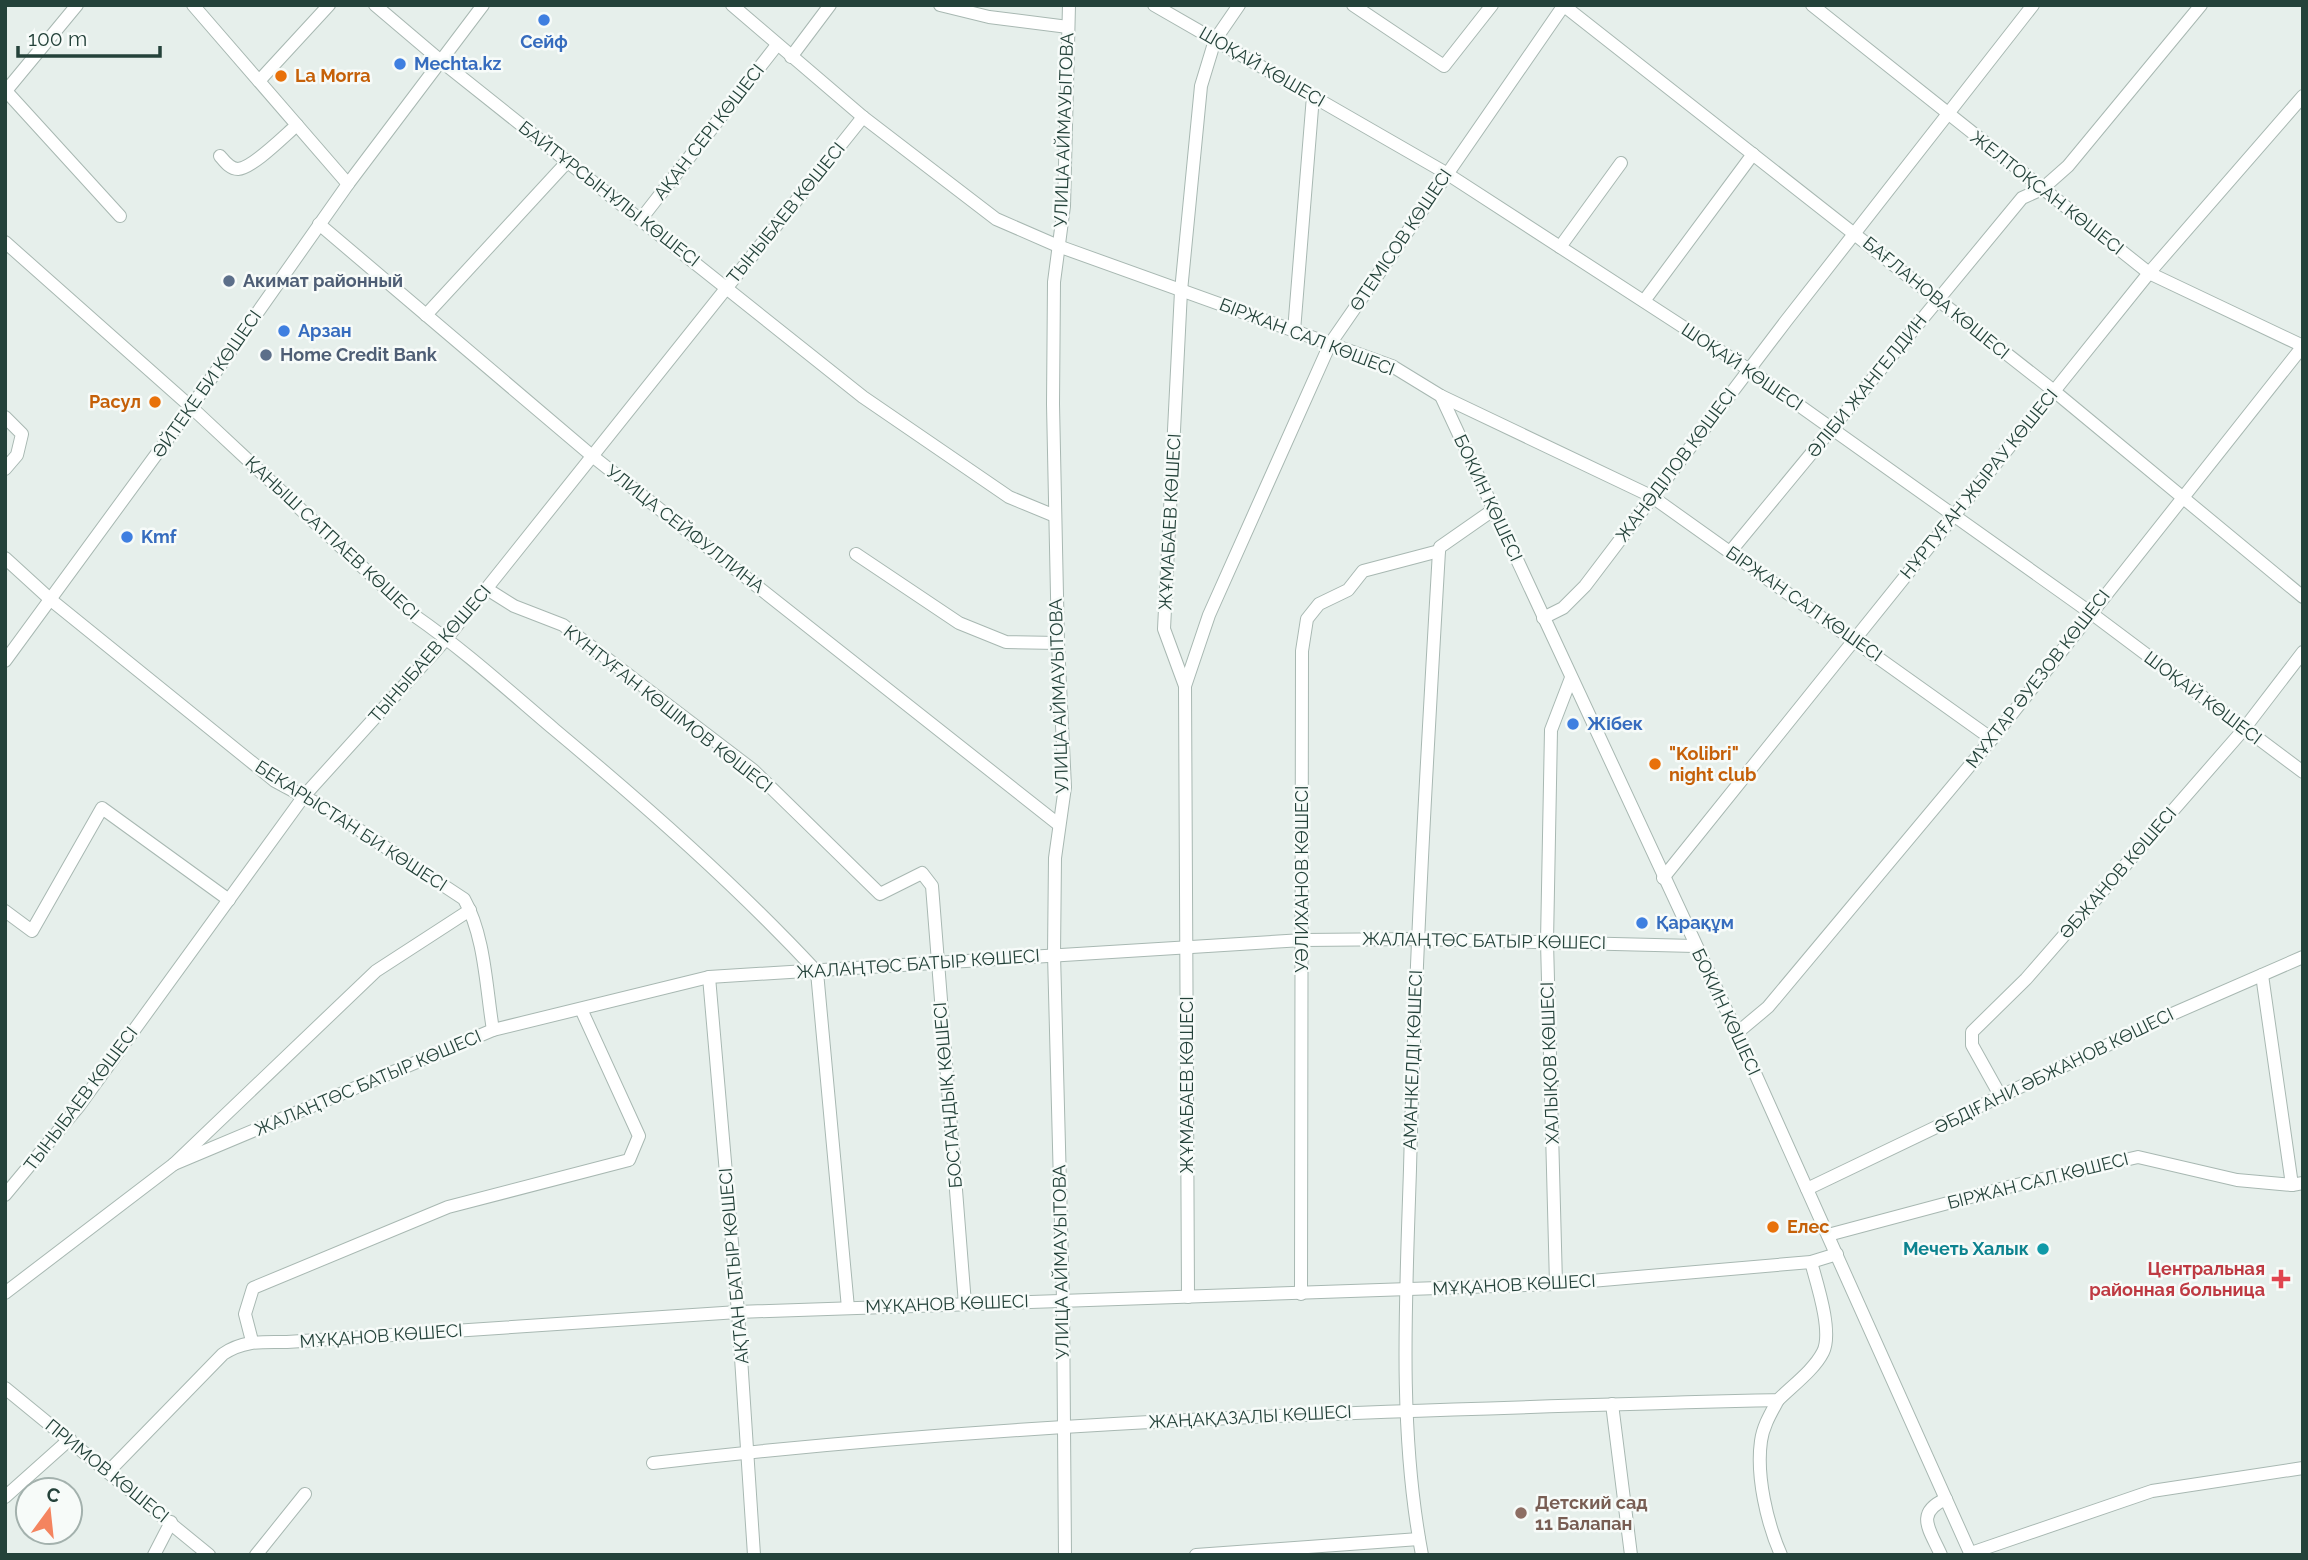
<svg xmlns="http://www.w3.org/2000/svg" width="2308" height="1560" viewBox="0 0 2308 1560" font-family="Raleway,sans-serif">
<rect width="100%" height="100%" fill="#e6efeb"/>
<g fill="none" stroke-linecap="round" stroke-linejoin="round">
<!-- minor casing -->
<g stroke="#a8b8b2" stroke-width="14">
<g id="minor">
<path d="M193,5L348,184"/>
<path d="M375,5L441,61L863,397L1009,497L1055,516"/>
<path d="M732,5L863,117L996,219L1058,246L1392,366L1441,396L1651,496L1992,739"/>
<path d="M940,5L989,17L1068,27"/>
<path d="M1154,5L1446,173L1748,369L2091,613L2303,772"/>
<path d="M1353,5L1444,66L1492,5"/>
<path d="M1563,5L2054,391L2303,597"/>
<path d="M791,57L830,5"/>
<path d="M259,81L329,5"/>
<path d="M6,91L120,216"/>
<path d="M5,92L77,5"/>
<path d="M220,156C225,162 230,169 238,169C253,168 285,135 297,125"/>
<path d="M641,219L777,45"/>
<path d="M319,224L591,455L1058,824"/>
<path d="M5,242L191,407L415,616C464,650 509,691 555,730C646,806 736,885 817,972L848,1308"/>
<path d="M1560,247L1621,163"/>
<path d="M1644,301L1753,154"/>
<path d="M426,315L568,161"/>
<path d="M1294,331L1313,96"/>
<path d="M1441,396L1737,1033L1971,1555"/>
<path d="M5,417L22,434L17,455L5,469"/>
<path d="M1730,552L2022,198L2042,189L2068,166L2201,5"/>
<path d="M856,554L959,623L1006,642L1058,643"/>
<path d="M5,558L51,600L275,781L329,810L464,899C485,936 486,988 493,1030"/>
<path d="M487,589L514,606L563,625L753,770L880,894L922,873L932,886L965,1304"/>
<path d="M1543,618L1563,608L1585,586L1786,321L2033,5"/>
<path d="M5,661L191,407L348,184L483,5"/>
<path d="M1185,686L1209,615L1330,344L1564,5"/>
<path d="M1663,878L2149,273L2303,96"/>
<path d="M5,911L32,931L102,808L229,900"/>
<path d="M2262,975L2292,1185L2303,1183"/>
<path d="M709,977L738,1312L754,1555"/>
<path d="M1737,1033L1768,1007L1992,739L2303,346L2149,273L1812,5"/>
<path d="M2001,1097L1972,1045V1032L2026,979L2244,729L2303,652"/>
<path d="M174,1164L493,1030L709,977L1303,940L1416,939L1695,946"/>
<path d="M1807,1189L2170,1015L2303,957"/>
<path d="M5,1195L79,1106L304,796L447,638L863,117"/>
<path d="M1828,1235L2008,1187L2138,1157L2237,1180L2292,1185"/>
<path d="M1556,1284L1547,942L1551,730L1571,678"/>
<path d="M5,1293L174,1164L376,971L470,910"/>
<path d="M1301,1294L1302,651L1307,619L1319,604L1348,590L1363,571L1439,551"/>
<path d="M1188,1297L1185,686L1164,629L1181,291L1201,86L1215,40L1239,5"/>
<path d="M252,1341L245,1314L253,1288L448,1207L629,1160L639,1136L581,1009"/>
<path d="M5,1388L209,1555"/>
<path d="M1778,1400C1771,1413 1763,1426 1761,1441C1756,1476 1767,1523 1781,1555"/>
<path d="M1612,1404L1631,1555"/>
<path d="M653,1463C1026,1419 1403,1410 1778,1400C1792,1386 1814,1370 1823,1352C1833,1332 1817,1284 1811,1262"/>
<path d="M109,1471L223,1354C244,1340 262,1342 287,1342L738,1312L1556,1284L1811,1262L1837,1254"/>
<path d="M5,1497L70,1439"/>
<path d="M1971,1553L2152,1491L2303,1468"/>
<path d="M154,1555L171,1522"/>
<path d="M256,1555L305,1494"/>
<path d="M1065,1555L1063,1300L1054,954L1055,858L1065,787L1058,643L1053,404L1054,282L1064,206L1069,5"/>
<path d="M1196,1555L1419,1539"/>
<path d="M1422,1555C1398,1429 1406,1297 1410,1169C1415,963 1427,757 1439,551L1440,547L1493,510"/>
<path d="M1941,1555C1930,1530 1914,1513 1946,1499"/>
</g>
</g>
<!-- minor -->
<use href="#minor" stroke="#fff" stroke-width="12"/>
</g>
<!-- markers -->
<g fill="#3f7fe0" stroke="#f7fbf9" stroke-width="2.5">
<circle cx="544" cy="20" r="7"/>
<circle cx="400" cy="64" r="7"/>
<circle cx="284" cy="331" r="7"/>
<circle cx="127" cy="537" r="7"/>
<circle cx="1573" cy="724" r="7"/>
<circle cx="1642" cy="923" r="7"/>
</g>
<g fill="#e8710a" stroke="#f7fbf9" stroke-width="2.5">
<circle cx="281" cy="76" r="7"/>
<circle cx="155" cy="402" r="7"/>
<circle cx="1655" cy="764" r="7"/>
<circle cx="1773" cy="1227" r="7"/>
</g>
<g fill="#5c6f8a" stroke="#f7fbf9" stroke-width="2.5">
<circle cx="229" cy="281" r="7"/>
<circle cx="266" cy="355" r="7"/>
</g>
<circle fill="#0f9aa8" stroke="#f7fbf9" stroke-width="2.5" cx="2043" cy="1249" r="7"/>
<path fill="#e0444e" stroke="#f7fbf9" stroke-width="2.5" d="M2277.5 1268.5h7v7h7v7h-7v7h-7v-7h-7v-7h7z"/>
<circle fill="#8d6e63" stroke="#f7fbf9" stroke-width="2.5" cx="1521" cy="1513" r="7"/>
<g text-anchor="middle" stroke-width="5" stroke-linejoin="round" paint-order="stroke">
<!-- shop labels -->
<g font-size="18" font-weight="bold" fill="#366cbe" stroke="#f7fbf9" text-anchor="start">
<text x="544" y="48" text-anchor="middle">Сейф</text>
<text x="414" y="70">Mechta.kz</text>
<text x="298" y="337">Арзан</text>
<text x="141" y="543">Kmf</text>
<text x="1587" y="730">Жібек</text>
<text x="1656" y="929">Қарақұм</text>
</g>
<!-- street labels -->
<g font-size="18" fill="#24423a" stroke="#f7fbf9">
<text transform="translate(1262 67) rotate(30)" y="6">ШОҚАЙ КӨШЕСІ</text>
<text transform="translate(1064 130) rotate(-88)" y="6">УЛИЦА АЙМАУЫТОВА</text>
<text transform="translate(709 132) rotate(-52)" y="6">АҚАН СЕРІ КӨШЕСІ</text>
<text transform="translate(2047 193) rotate(38)" y="6">ЖЕЛТОҚСАН КӨШЕСІ</text>
<text transform="translate(609 194) rotate(38)" y="6">БАЙТҰРСЫНҰЛЫ КӨШЕСІ</text>
<text transform="translate(786 213) rotate(-51)" y="6">ТЫНЫБАЕВ КӨШЕСІ</text>
<text transform="translate(1401 240) rotate(-56)" y="6">ӨТЕМІСОВ КӨШЕСІ</text>
<text transform="translate(1936 298) rotate(39)" y="6">БАҒЛАНОВА КӨШЕСІ</text>
<text transform="translate(1307 337) rotate(21)" y="6">БІРЖАН САЛ КӨШЕСІ</text>
<text transform="translate(1742 367) rotate(34)" y="6">ШОҚАЙ КӨШЕСІ</text>
<text transform="translate(207 384) rotate(-55)" y="6">ӘЙТЕКЕ БИ КӨШЕСІ</text>
<text transform="translate(1867 386) rotate(-51)" y="6">ӘЛІБИ ЖАНГЕЛДИН</text>
<text transform="translate(1676 465) rotate(-53)" y="6">ЖАНӘДІЛОВ КӨШЕСІ</text>
<text transform="translate(1979 484) rotate(-51)" y="6">НҰРТУҒАН ЖЫРАУ КӨШЕСІ</text>
<text transform="translate(1488 498) rotate(65)" y="6">БОКИН КӨШЕСІ</text>
<text transform="translate(1170 522) rotate(-87)" y="6">ЖҰМАБАЕВ КӨШЕСІ</text>
<text transform="translate(685 529) rotate(38)" y="6">УЛИЦА СЕЙФУЛЛИНА</text>
<text transform="translate(332 538) rotate(43)" y="6">ҚАНЫШ САТПАЕВ КӨШЕСІ</text>
<text transform="translate(1804 604) rotate(35)" y="6">БІРЖАН САЛ КӨШЕСІ</text>
<text transform="translate(430 654) rotate(-49)" y="6">ТЫНЫБАЕВ КӨШЕСІ</text>
<text transform="translate(2038 679) rotate(-52)" y="6">МҰХТАР ӘУЕЗОВ КӨШЕСІ</text>
<text transform="translate(1059 696) rotate(-92)" y="6">УЛИЦА АЙМАУЫТОВА</text>
<text transform="translate(2203 698) rotate(37)" y="6">ШОҚАЙ КӨШЕСІ</text>
<text transform="translate(668 709) rotate(38)" y="6">КҮНТУҒАН КӨШІМОВ КӨШЕСІ</text>
<text transform="translate(351 826) rotate(33)" y="6">БЕКАРЫСТАН БИ КӨШЕСІ</text>
<text transform="translate(2118 873) rotate(-49)" y="6">ӘБЖАНОВ КӨШЕСІ</text>
<text transform="translate(1302 879) rotate(-90)" y="6">УӘЛИХАНОВ КӨШЕСІ</text>
<text transform="translate(1484 941) rotate(1)" y="6">ЖАЛАҢТӨС БАТЫР КӨШЕСІ</text>
<text transform="translate(918 964) rotate(-4)" y="6">ЖАЛАҢТӨС БАТЫР КӨШЕСІ</text>
<text transform="translate(1726 1012) rotate(65)" y="6">БОКИН КӨШЕСІ</text>
<text transform="translate(1413 1060) rotate(-88)" y="6">АМАНКЕЛДІ КӨШЕСІ</text>
<text transform="translate(1550 1063) rotate(-92)" y="6">ХАЛЫҚОВ КӨШЕСІ</text>
<text transform="translate(2054 1071) rotate(-26)" y="6">ӘБДІҒАНИ ӘБЖАНОВ КӨШЕСІ</text>
<text transform="translate(368 1083) rotate(-23)" y="6">ЖАЛАҢТӨС БАТЫР КӨШЕСІ</text>
<text transform="translate(1187 1085) rotate(-90)" y="6">ЖҰМАБАЕВ КӨШЕСІ</text>
<text transform="translate(948 1095) rotate(-95)" y="6">БОСТАНДЫҚ КӨШЕСІ</text>
<text transform="translate(81 1099) rotate(-53)" y="6">ТЫНЫБАЕВ КӨШЕСІ</text>
<text transform="translate(2038 1181) rotate(-14)" y="6">БІРЖАН САЛ КӨШЕСІ</text>
<text transform="translate(1061 1262) rotate(-91)" y="6">УЛИЦА АЙМАУЫТОВА</text>
<text transform="translate(734 1266) rotate(-95)" y="6">АҚТАН БАТЫР КӨШЕСІ</text>
<text transform="translate(1514 1285) rotate(-3)" y="6">МҰҚАНОВ КӨШЕСІ</text>
<text transform="translate(947 1304) rotate(-2)" y="6">МҰҚАНОВ КӨШЕСІ</text>
<text transform="translate(381 1336) rotate(-4)" y="6">МҰҚАНОВ КӨШЕСІ</text>
<text transform="translate(1250 1417) rotate(-3)" y="6">ЖАҢАҚАЗАЛЫ КӨШЕСІ</text>
<text transform="translate(107 1471) rotate(39)" y="6">ПРИМОВ КӨШЕСІ</text>
</g>
<!-- food labels -->
<g font-size="18" font-weight="bold" fill="#c56008" stroke="#f7fbf9" text-anchor="start">
<text x="295" y="82">La Morra</text>
<text x="141" y="408" text-anchor="end">Расул</text>
<text x="1669" y="760">"Kolibri"<tspan x="1669" dy="21">night club</tspan></text>
<text x="1787" y="1233">Елес</text>
</g>
<!-- service labels -->
<g font-size="18" font-weight="bold" fill="#4e5e75" stroke="#f7fbf9" text-anchor="start">
<text x="243" y="287">Акимат районный</text>
<text x="280" y="361">Home Credit Bank</text>
</g>
<!-- culture labels -->
<g font-size="18" font-weight="bold" fill="#0d838f" stroke="#f7fbf9" text-anchor="end">
<text x="2029" y="1255">Мечеть Халык</text>
</g>
<!-- health labels -->
<g font-size="18" font-weight="bold" fill="#be3a42" stroke="#f7fbf9" text-anchor="end">
<text x="2265" y="1275">Центральная<tspan x="2265" dy="21">районная больница</tspan></text>
</g>
<!-- education labels -->
<g font-size="18" font-weight="bold" fill="#785e54" stroke="#f7fbf9" text-anchor="start">
<text x="1535" y="1509">Детский сад<tspan x="1535" dy="21">11 Балапан</tspan></text>
</g>
</g>
<!-- border -->
<rect width="2308" height="1560" fill="none" stroke="#24423a" stroke-width="14"/>
<!-- north arrow -->
<g transform="translate(49 1511) rotate(15)"><circle r="33" fill="#f7fbf9" stroke="#a3b1ad" stroke-width="2"/>
<path d="M0-5L12 26L0 18L-12 26Z" fill="#f4845f"/>
<text y="-10" font-size="19" font-weight="bold" text-anchor="middle" fill="#24423a">С</text>
</g>
<!-- scale -->
<path d="M18 46v10h142v-10" fill="none" stroke="#24423a" stroke-width="3.5"/>
<text x="28" y="46" font-size="21" fill="#24423a" stroke="#f7fbf9" stroke-width="5" paint-order="stroke">100 m</text>
</svg>
